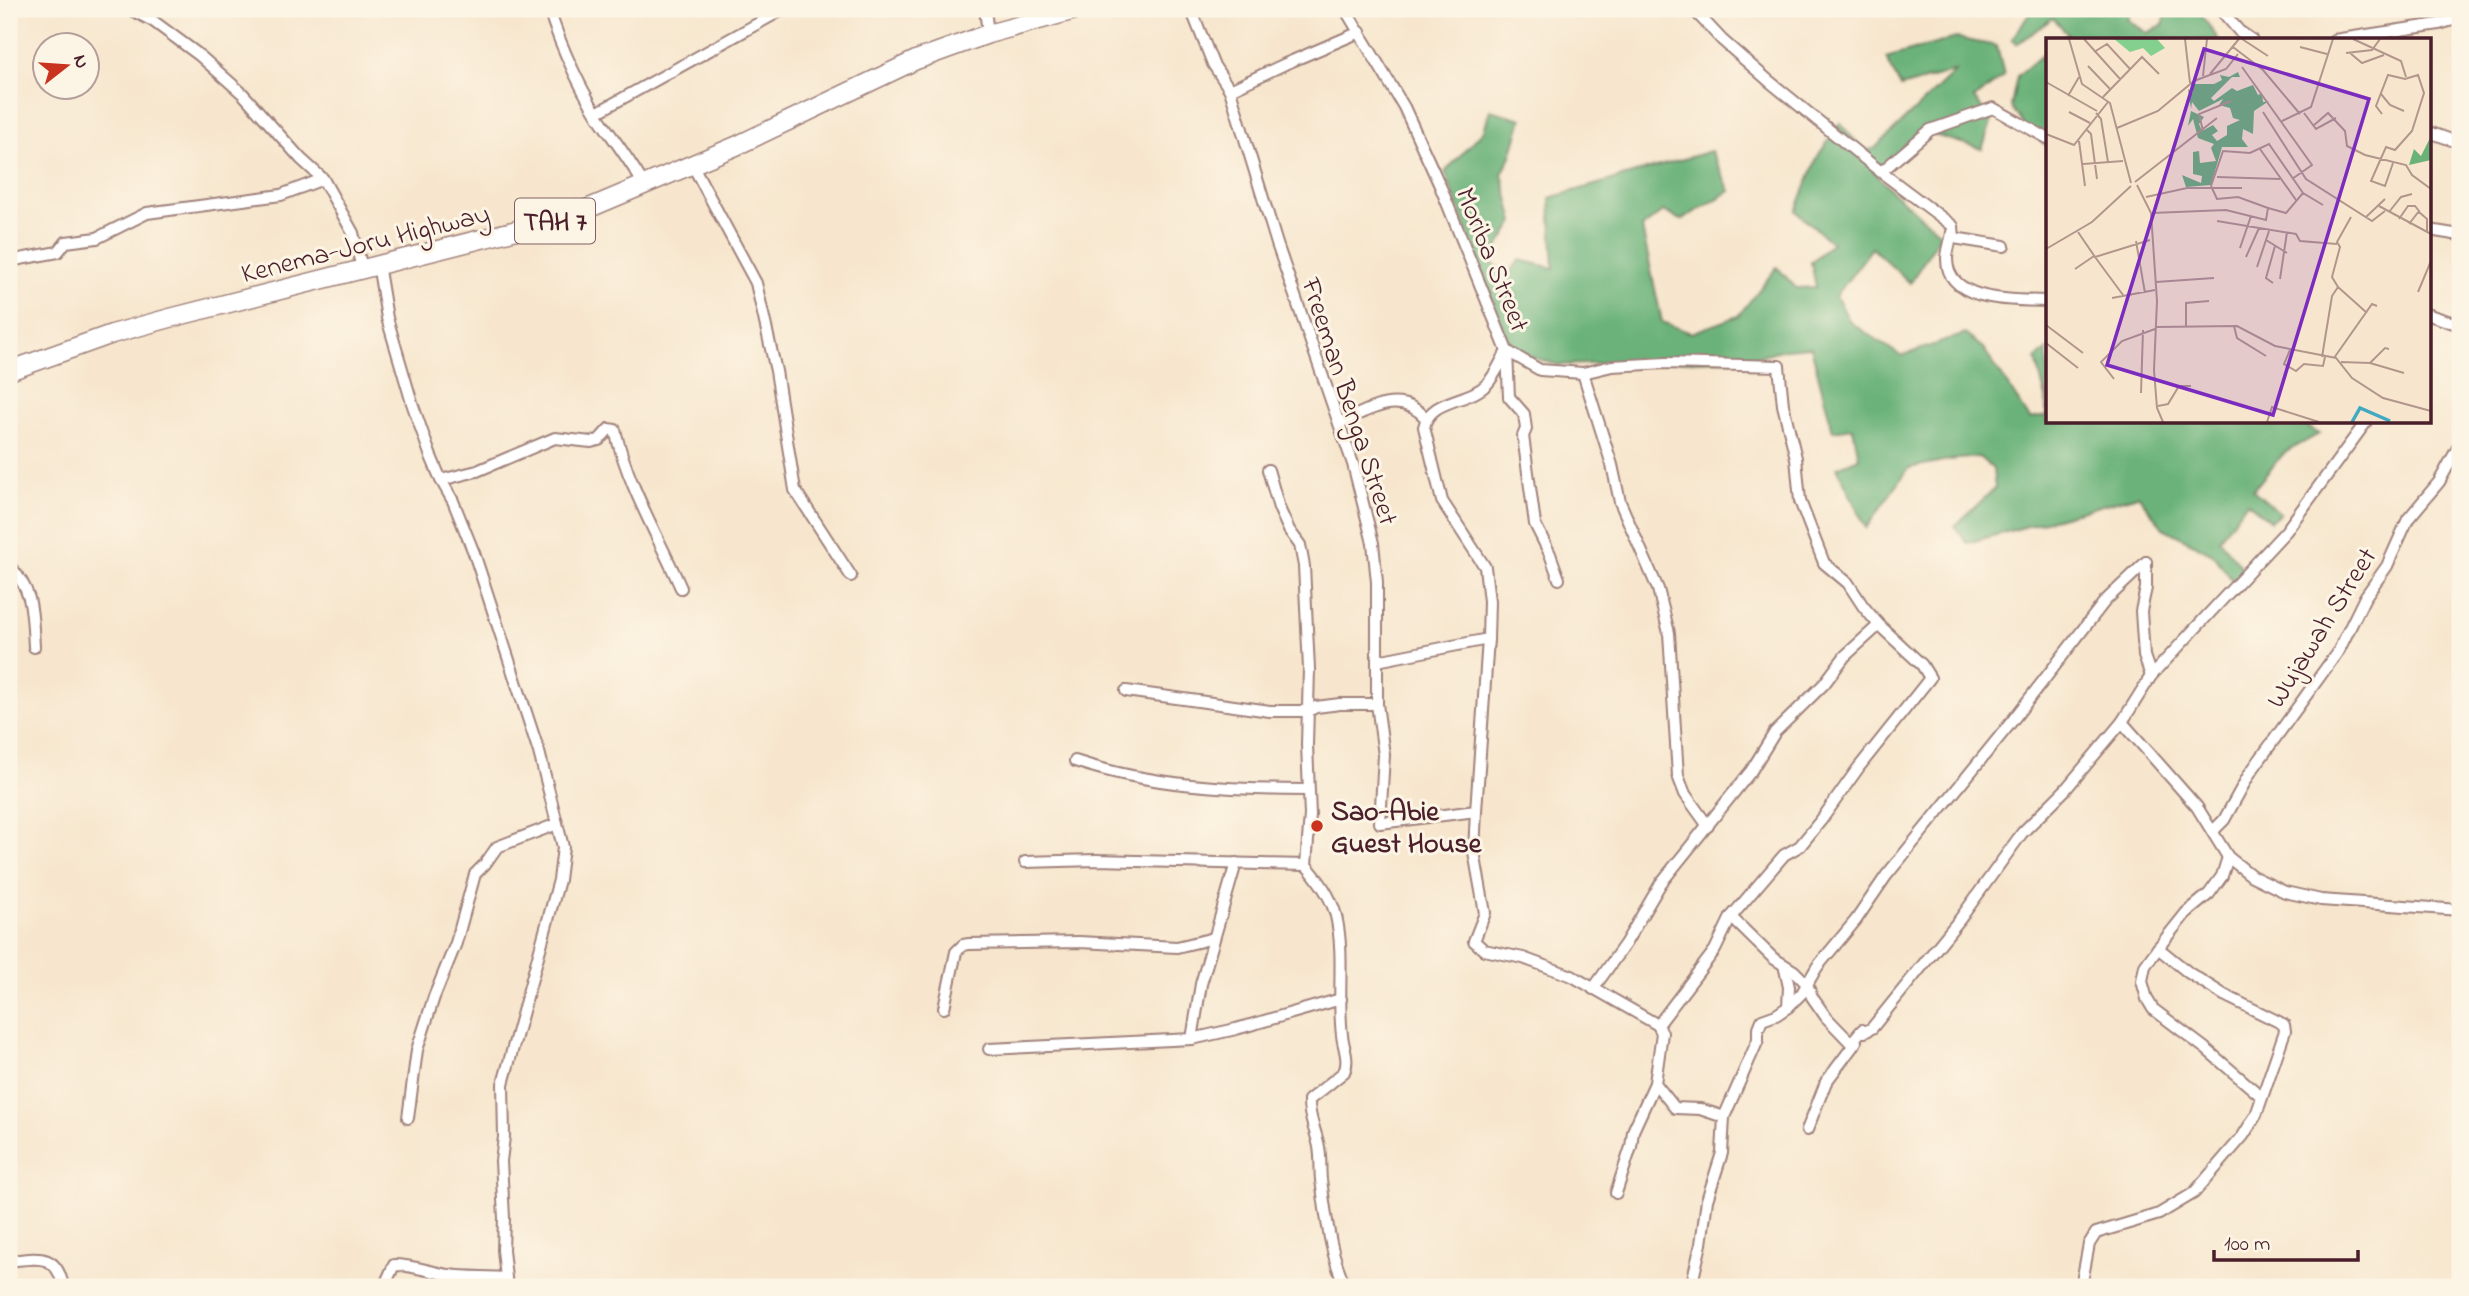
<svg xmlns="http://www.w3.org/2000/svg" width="2469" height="1296" viewBox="0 0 2469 1296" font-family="'Indie Flower',sans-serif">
<rect width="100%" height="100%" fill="#fcf5e5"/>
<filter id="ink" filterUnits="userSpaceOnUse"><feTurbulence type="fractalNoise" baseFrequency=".0143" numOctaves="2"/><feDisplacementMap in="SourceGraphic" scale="14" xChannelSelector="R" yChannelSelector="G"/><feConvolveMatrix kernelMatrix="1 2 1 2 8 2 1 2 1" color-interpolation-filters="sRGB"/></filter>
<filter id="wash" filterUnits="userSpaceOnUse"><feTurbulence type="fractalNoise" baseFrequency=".00686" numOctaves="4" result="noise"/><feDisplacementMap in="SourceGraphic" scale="28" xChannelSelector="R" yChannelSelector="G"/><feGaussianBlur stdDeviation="1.57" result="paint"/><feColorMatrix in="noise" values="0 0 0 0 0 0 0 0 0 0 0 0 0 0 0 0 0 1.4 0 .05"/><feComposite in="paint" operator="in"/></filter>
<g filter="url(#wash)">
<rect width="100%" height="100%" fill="#f7e6cd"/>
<!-- forest -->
<g fill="#6bb279" stroke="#5a6852" stroke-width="2">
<path d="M2033,9H2132L2127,19L2147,33L2163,25L2168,9H2197L2219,40H2060L2068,34L2053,18L2017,44L2012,39Z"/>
<path d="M1956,38L1997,46L2004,76L1974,99L1992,120L1982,149L1924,132L1875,173L1893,192L1941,234L1910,283L1872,248L1836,296L1850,322L1901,356L1965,334L1983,348L2030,419L2046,416V398L2036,359L2047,349V422H2300L2319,434L2284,453L2253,490L2280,513L2270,521L2247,502L2219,539L2246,573L2235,584L2213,554L2163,528L2138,495L1967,543L1955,526L1995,488L1993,469L1979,457L1948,460L1909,468L1866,528L1837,467L1859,458L1853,428L1833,431L1811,347L1785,349L1747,359L1558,365L1512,351L1445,172L1484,130L1490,110L1522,119L1511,156L1502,174L1514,222L1489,261L1508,274L1520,260L1554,268L1550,198L1711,151L1730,191L1681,220L1663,211L1642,228L1662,322L1691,333L1738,316L1777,267L1796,288L1816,287L1811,262L1832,243L1796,211L1818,156L1840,123L1863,150L1874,149L1956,71L1901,87L1886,58Z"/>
<path d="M2047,51V146L2024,126L2011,106L2017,76Z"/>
</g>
</g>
<g filter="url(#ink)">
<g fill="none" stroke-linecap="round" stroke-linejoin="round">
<!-- minor casing -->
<g stroke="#a0827c" stroke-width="14">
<g id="minor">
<path d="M130,9L153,21L199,55L243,94L301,159L323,179L353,233L362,268"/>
<path d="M549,9C560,46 585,100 608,131C621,149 633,166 644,185"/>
<path d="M985,9L988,34"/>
<path d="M1191,9L1213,64L1230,90L1277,244L1353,464L1373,543L1377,582V704L1384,755L1380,823L1476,811L1488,639L1489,601L1485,567L1442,501L1424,427C1430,398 1469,403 1487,384C1495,376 1501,361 1507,351"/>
<path d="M1345,9L1404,107L1441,188L1507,351L1509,397L1524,414L1526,429L1523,436L1535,524L1550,554L1559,579"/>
<path d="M1693,9L1722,40L1769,81L1881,172L1953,226L1954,238L2004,246"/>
<path d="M2220,9L2239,31L2252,40"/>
<path d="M2334,40L2439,24L2460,18"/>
<path d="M1230,90L1285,64L1360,32"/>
<path d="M598,112L784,9"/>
<path d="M2429,132L2460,143"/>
<path d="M693,166L756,283L776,371L795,490L851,576"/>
<path d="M1881,172L1930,130L1993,108L2047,138"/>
<path d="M2429,230L2460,235"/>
<path d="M1952,232C1951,241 1947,250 1947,259C1947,303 2016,300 2047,301"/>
<path d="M9,261L58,252L66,242L97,238L147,213L281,195L323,179"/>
<path d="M378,264L387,318L412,403L430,454L441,480L453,501L474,553L539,752L563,847L559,880L503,1084L504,1137L501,1161L504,1218L503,1250L507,1287"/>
<path d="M2429,315L2460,325"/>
<path d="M1507,351L1540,370L1583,373L1612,366L1666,363L1779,366L1783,405L1796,458L1800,501L1824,563L1848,583L1863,606L1879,625L1922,665L1930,678L1859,767L1822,819L1800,846L1784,855L1731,917L1715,950L1658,1025L1662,1033L1655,1083L1633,1131L1631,1147L1616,1193"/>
<path d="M1583,373L1612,465L1620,502L1658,589L1669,633L1678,776L1685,794L1708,826"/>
<path d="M1339,423C1369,410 1399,389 1426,418"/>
<path d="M1268,470L1279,508L1289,530L1300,545L1304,566L1309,669L1307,745L1310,815L1306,865C1319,880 1331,896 1336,916C1345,955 1337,996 1342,1035C1343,1047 1350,1060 1344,1072L1309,1100C1308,1117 1316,1130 1319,1147C1321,1158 1320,1169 1321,1180C1326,1215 1330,1256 1346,1287"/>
<path d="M441,480L477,471L555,438L591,442L599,440L609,429L615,430C628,486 658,536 681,588"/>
<path d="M2146,562V588L2141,611L2144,656L2151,676"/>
<path d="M9,566C34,590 32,614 34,647"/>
<path d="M1377,661L1488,639"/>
<path d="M1126,691L1270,711H1308L1316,707L1340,704H1377"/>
<path d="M2122,722L2197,807L2228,857L2252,876L2285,892L2321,900L2460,910"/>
<path d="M1075,761C1150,786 1231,790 1308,790"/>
<path d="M1476,811L1474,852L1485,913L1474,941L1484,950L1523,958L1572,976L1658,1025"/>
<path d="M2213,831L2224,820L2250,773L2339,650L2365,597L2387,566L2408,519L2439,482L2460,444"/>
<path d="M2228,857L2222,876L2209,894L2186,913L2158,948L2145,966L2142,981L2147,999L2153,1009L2206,1049L2262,1097"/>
<path d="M1025,862L1096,860L1306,865"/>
<path d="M1731,917L1773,958L1794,971L1807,984L1812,997L1826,1017L1851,1043L1862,1030L1865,1032L1872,1028L1960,919L2022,833L2065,790L2122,722L2151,676L2286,531L2366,422"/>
<path d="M1784,965L1789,987L1788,1007"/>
<path d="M1593,989L1625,944L1661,883L1751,771L1775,732L1824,684L1845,656L1879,625"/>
<path d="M944,1008L956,952L963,945L969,944L1079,942L1177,947L1214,938"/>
<path d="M1192,1039L1201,984L1236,863"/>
<path d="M989,1049L1192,1039L1236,1029L1341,999"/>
<path d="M1655,1083L1675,1108L1700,1109L1724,1117"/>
<path d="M408,1118L417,1050L434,997L456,943L475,874L485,864L497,847L557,824"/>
<path d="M1807,1130L1826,1082L1856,1042"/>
<path d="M9,1261C37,1258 57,1252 63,1287"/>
<path d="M384,1287L394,1265C413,1265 430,1272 449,1275C469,1278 487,1276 506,1278"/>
<path d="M1691,1287L1701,1244L1707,1200L1722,1153L1724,1117L1758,1040V1030L1762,1020L1776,1015L1788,1007L1802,993L1817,967L1856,920L1886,876L2009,725L2105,601L2146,562"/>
<path d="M2081,1287L2089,1244L2096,1233L2159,1214L2194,1193L2243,1136L2256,1115L2285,1031L2284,1025L2279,1022L2224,995L2189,973L2158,948"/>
</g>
</g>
<!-- trunk casing -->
<g stroke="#a0827c" stroke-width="21">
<path id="trunk" d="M9,371L112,334L170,318L568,217L736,146L916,60L988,34L1079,9"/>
</g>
<!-- minor -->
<use href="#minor" stroke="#fff" stroke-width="10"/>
<!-- trunk -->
<use href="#trunk" stroke="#fff" stroke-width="18"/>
</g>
</g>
<!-- markers -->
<circle fill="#c8321e" stroke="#fcf5e5" stroke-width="2.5" cx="1317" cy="826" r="7"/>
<g text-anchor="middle" stroke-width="6" stroke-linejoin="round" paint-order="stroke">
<!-- shield labels -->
<rect fill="#fcf5e5" stroke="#7f5f63" stroke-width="2" x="515" y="198.5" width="80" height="45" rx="5"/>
<g font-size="26" font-weight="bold" fill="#4a1f2b">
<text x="555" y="230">TAH 7</text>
</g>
<!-- street labels -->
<g font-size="28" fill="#4a1f2b" stroke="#fcf5e5">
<text transform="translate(365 242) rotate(-14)" y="10">Kenema-Joru Highway</text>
<text transform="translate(1494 259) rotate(68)" y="10">Moriba Street</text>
<text transform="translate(1351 401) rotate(72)" y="10">Freeman Benga Street</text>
<text transform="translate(2320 627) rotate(-58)" y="10">Wujawah Street</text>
</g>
<!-- poi labels -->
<g font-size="28" font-weight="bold" fill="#4a1f2b" stroke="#fcf5e5" text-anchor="start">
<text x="1331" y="820">Sao-Abie<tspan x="1331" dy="32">Guest House</tspan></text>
</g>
</g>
<!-- overview -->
<g transform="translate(2046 38)">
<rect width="385" height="385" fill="#f7e6cd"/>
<path d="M68,1H111L119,10L105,18L97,10L84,14Z" fill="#84d08e"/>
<path d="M192,34L194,39H186L165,60L168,63L186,50L191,53L207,47L212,57L216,55L217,64L223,63L208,73L207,96L197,91L196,101L202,109H176L165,147L140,149L136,137L155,145L156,138L147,136V114L153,113L154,125L170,123L165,110L168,106L152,100L147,81L142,88L145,73L158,79L153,86L156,93L167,87L172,93L166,97L171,103L181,97V88L194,82L187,80L184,70L173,67L177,61L153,73L146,64L145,71L142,51L147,55V46H168L176,42L174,37L183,39ZM385,98V122L363,127L368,111L375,118Z" fill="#6bb279"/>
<path fill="none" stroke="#41a9c1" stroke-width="3.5" d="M306,384L314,370L344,383"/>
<path fill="none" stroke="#b2968c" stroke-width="2" d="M23,1L36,46L64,65L85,145M38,1L74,41M139,1L144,45M196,1L222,18M307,1L355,23L360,39M187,9L217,32L254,76M254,9L281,16M48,14L61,6L84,31M300,15L326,12L334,1M304,15L316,25L338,17M42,28L64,51M196,29L266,127L246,141M164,36L193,1M157,38L161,1M0,44L51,73M335,56L344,67L358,73M22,58L33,39M57,59L96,19L113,36M23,74L44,85M217,74L260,141L326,183L339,173M50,75L55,81L62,124M258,75L270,91L290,80M336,76L330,68L342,37L359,41L372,37L378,55L366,93L349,112L340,109L325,143L339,148L347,125M236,83L265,69L287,1M267,88L282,75L299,93L301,108L319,117L360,127L366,137L385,151M71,90L112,73L148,43L180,31L192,16M40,91L45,96L51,141M157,93L153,76L185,63M0,96L28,107L62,64M33,103L39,148M214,111L250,162M37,126L77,123M171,139L234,141M89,144L171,80M91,147L105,175L111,263L108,332L111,370L117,384M165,148L177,113L204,115L223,106L257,155L277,167M100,159L141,150H196M333,168L385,196M222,170L240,175L257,155M343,174L355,159L366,156M373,174L381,181V194M106,175L180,172L220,182L222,170L192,159L171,161L165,148M320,179L339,161M353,181L362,168H369L373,173L363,186M171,183L250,196L254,203L291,206M32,194L49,219L104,202M220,202L241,215M90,203L99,255M194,210L205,178M0,211L46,184L85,148M49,219L77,257M200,219L213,190M211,229L223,193M29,231L48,218M234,241L241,194M110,244L168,240M227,245L220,240L229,208M292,249L321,275M372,254L385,223M66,260L109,252M0,287L37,315M188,288L191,300L220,318M110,289L191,288L229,308L290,320L306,340L337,360L385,373M140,289V265L163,263M0,305L32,330M244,312L238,326L250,333L258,326L277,328L279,319M276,319L286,258L292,249L286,239L294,209L291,204L305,179M288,320L326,266L331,268M295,324L324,325L339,310L343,311M324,325L358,335M68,341L55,324L76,303L109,291M95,355L97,292M112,368L122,366L133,348H145M221,384L226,369L273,384"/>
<path fill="#7b2cbf" fill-opacity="0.15" stroke="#7b2cbf" stroke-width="3.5" d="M158,11L323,61L227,377L61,327Z"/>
<rect width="385" height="385" fill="none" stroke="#4a1f2b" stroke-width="3.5"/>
</g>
<!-- margin -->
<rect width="2469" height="1296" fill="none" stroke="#fcf5e5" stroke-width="35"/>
<!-- north arrow -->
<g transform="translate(66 66) rotate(73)"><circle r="33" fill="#fcf5e5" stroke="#b59f9b" stroke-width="2"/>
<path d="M0-5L12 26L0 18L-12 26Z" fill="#c8321e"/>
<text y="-10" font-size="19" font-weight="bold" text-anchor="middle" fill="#4a1f2b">N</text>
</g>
<!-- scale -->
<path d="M2214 1250v10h144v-10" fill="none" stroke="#4a1f2b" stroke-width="3.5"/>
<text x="2224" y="1250" font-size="21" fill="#4a1f2b" stroke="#fcf5e5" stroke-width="5" paint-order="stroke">100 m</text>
</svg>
